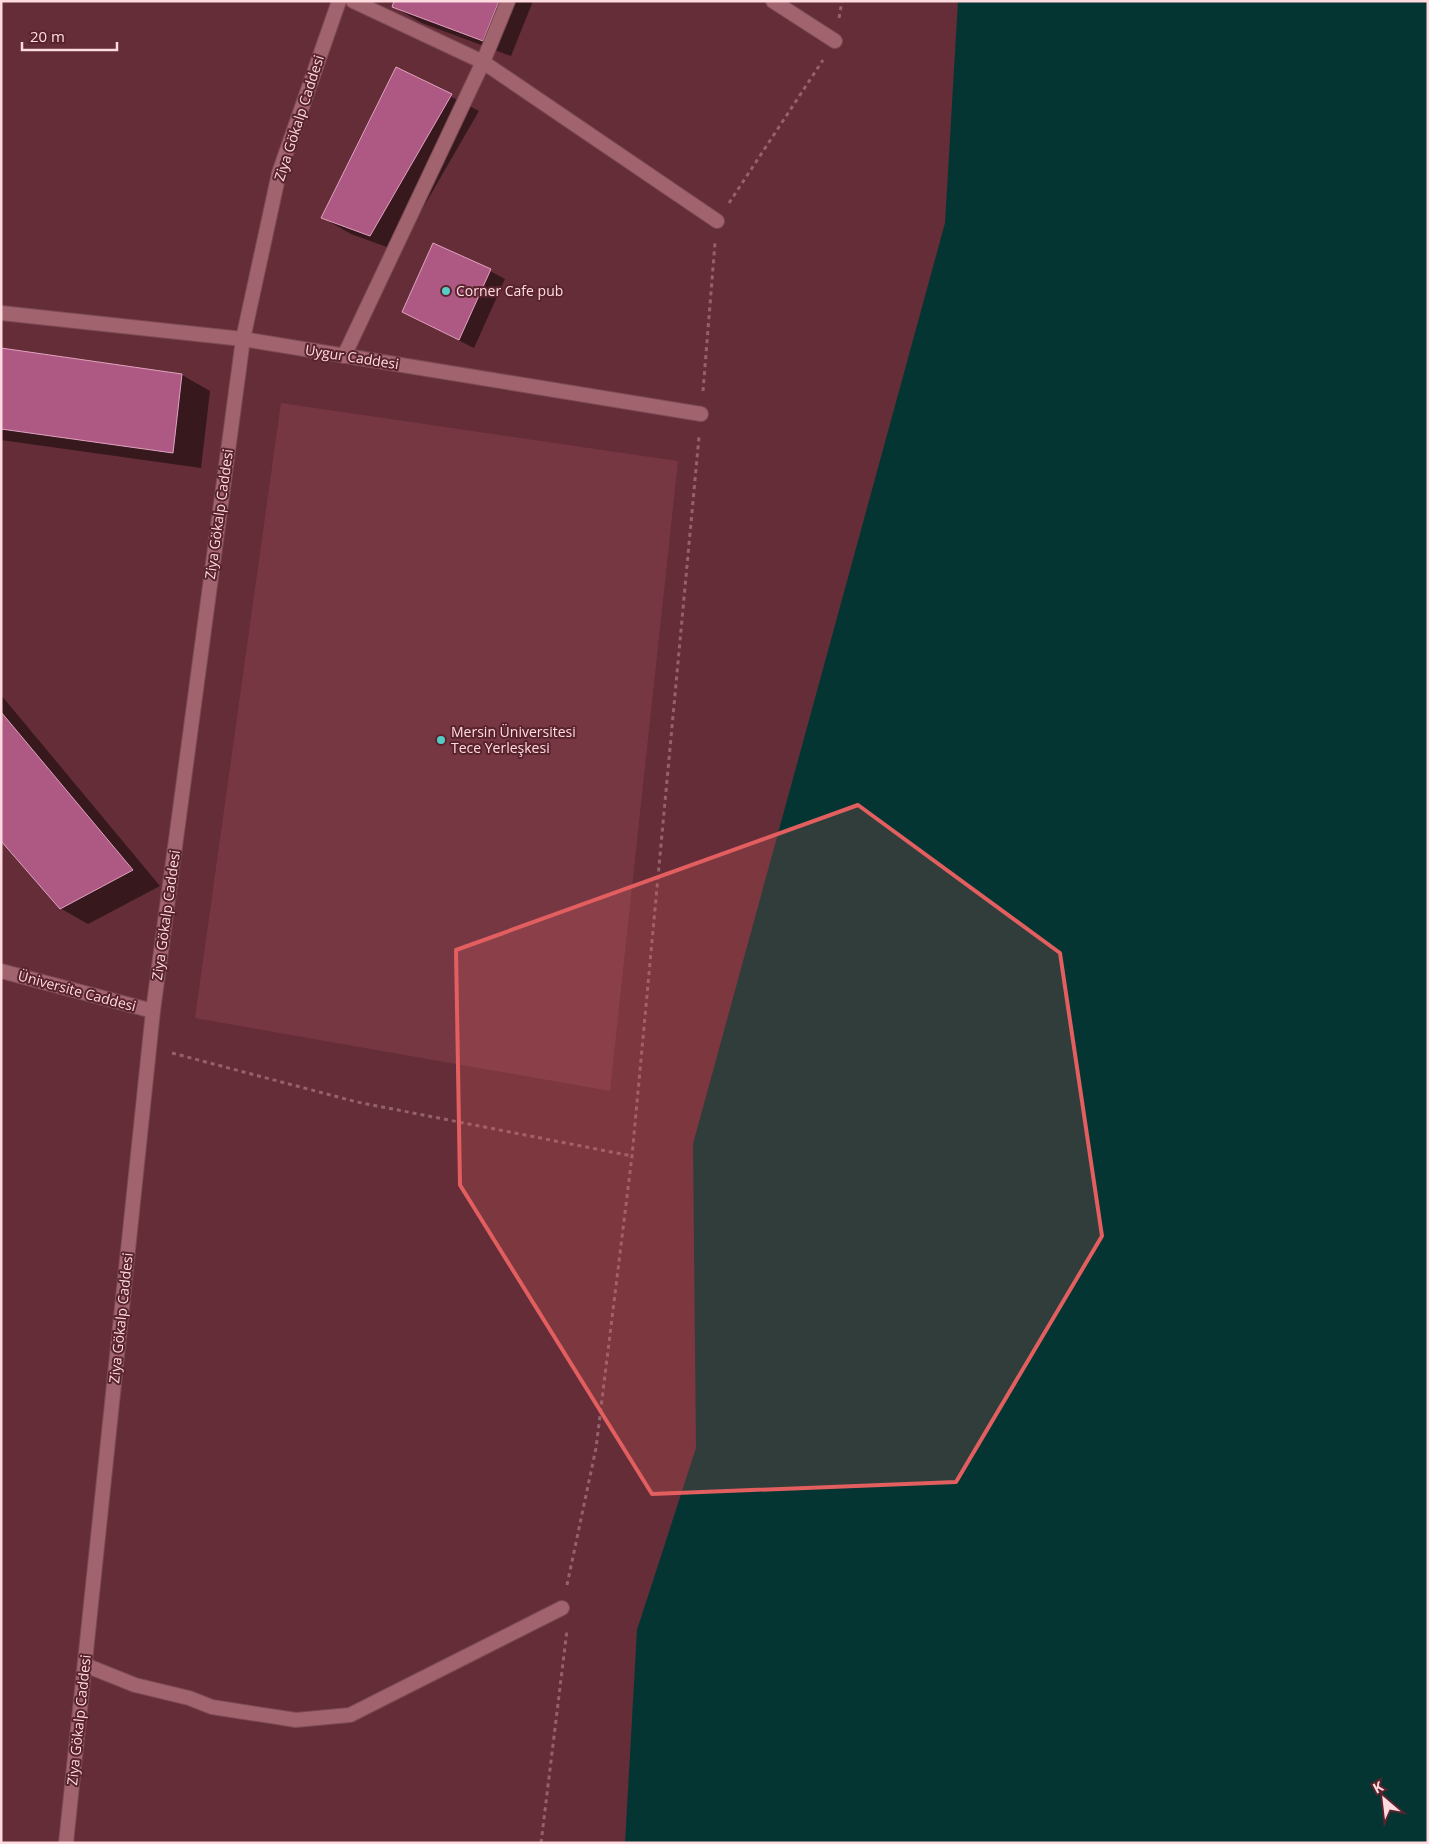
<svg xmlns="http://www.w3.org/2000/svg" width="1429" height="1844" viewBox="0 0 1429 1844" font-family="'Open Sans',sans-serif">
<rect width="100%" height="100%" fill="#652d38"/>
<!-- built -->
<path fill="#763743" d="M281,403L678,461L610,1091L195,1018Z"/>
<!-- water -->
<path fill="#053533" d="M958,1H1428V1843H625L637,1630L696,1448L693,1144L945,223Z"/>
<!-- shadow -->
<g fill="#0007">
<path d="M396,1H533L511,56L422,23L394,7Z"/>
<path d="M397,69L479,111L398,251L351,234L323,218Z"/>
<path d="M490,271L505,279L474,348L418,320Z"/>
<path d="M1,349L182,375L210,391L201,468L1,440Z"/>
<path d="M1,695L160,886L88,924L60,908L1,839Z"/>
</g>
<!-- building -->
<g fill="#ad5984" stroke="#e0a3bf">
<path d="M394,1H499L483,41L392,7Z"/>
<path d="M396,67L452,94L370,236L321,218Z"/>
<path d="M433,243L491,269L459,340L402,312Z"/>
<path d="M1,348L182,374L173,453L1,429Z"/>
<path d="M1,712L133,870L60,909L1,841Z"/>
</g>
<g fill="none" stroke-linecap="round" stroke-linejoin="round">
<!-- minor casing -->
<g stroke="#7b4b55" stroke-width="16">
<g id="minor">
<path d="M353,1L483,62L717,221"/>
<path d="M773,1L835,41"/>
<path d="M1,313L243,339L701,414"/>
<path d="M344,356L483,62L508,1"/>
<path d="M1,971L153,1011"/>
<path d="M85,1665L135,1685L189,1698L212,1707L296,1720L350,1715L562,1608"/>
<path d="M66,1843L153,1011L243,339L279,173L339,1"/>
</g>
</g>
<!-- path -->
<g stroke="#94626a" stroke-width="3" stroke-dasharray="4 4" stroke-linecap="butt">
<path d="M839,18L842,1"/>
<path d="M729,203L823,60"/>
<path d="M703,391L715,243"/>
<path d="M172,1053L357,1102L632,1156"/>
<path d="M567,1585L596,1448L632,1156L699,437"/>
<path d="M541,1843L567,1630"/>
</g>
<!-- minor -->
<use href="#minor" stroke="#a1636d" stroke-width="14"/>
</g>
<!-- marked area -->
<path fill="#e25e5f" fill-opacity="0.2" stroke="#e25e5f" stroke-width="4" stroke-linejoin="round" d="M858,805L1060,953L1102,1236L956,1482L652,1494L460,1185L456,950Z"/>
<!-- markers -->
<g fill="#55cdc6" stroke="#59232e" stroke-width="2">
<circle cx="446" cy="291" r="5"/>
<circle cx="441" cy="740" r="5"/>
</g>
<g text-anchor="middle" stroke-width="4" stroke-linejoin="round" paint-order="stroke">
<!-- street labels -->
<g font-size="14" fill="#ffdbdf" stroke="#59232e">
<text transform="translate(299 118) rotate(-72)" y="5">Ziya Gökalp Caddesi</text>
<text transform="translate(352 357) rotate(9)" y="5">Uygur Caddesi</text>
<text transform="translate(219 514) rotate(-82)" y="5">Ziya Gökalp Caddesi</text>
<text transform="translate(166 915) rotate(-82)" y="5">Ziya Gökalp Caddesi</text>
<text transform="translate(77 991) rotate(15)" y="5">Üniversite Caddesi</text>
<text transform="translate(121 1318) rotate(-84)" y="5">Ziya Gökalp Caddesi</text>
<text transform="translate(79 1720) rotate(-84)" y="5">Ziya Gökalp Caddesi</text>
</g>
<!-- poi labels -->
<g font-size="14" fill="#ffdbdf" stroke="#59232e" text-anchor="start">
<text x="456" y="296">Corner Cafe pub</text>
<text x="451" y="737">Mersin Üniversitesi<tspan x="451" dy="16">Tece Yerleşkesi</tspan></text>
</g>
</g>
<!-- border -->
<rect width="1429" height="1844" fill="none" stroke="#ffdbdf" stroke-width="5"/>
<!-- north arrow -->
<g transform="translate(1384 1799) rotate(332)" stroke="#59232e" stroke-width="4" paint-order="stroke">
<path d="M0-4L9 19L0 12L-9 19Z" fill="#ffdbdf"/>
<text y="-8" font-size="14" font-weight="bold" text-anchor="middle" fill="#ffdbdf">K</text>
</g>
<!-- scale -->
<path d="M22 42v8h95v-8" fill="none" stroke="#ffdbdf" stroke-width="2.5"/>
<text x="30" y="42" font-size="15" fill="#ffdbdf" stroke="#59232e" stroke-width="4" paint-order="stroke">20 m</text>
</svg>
